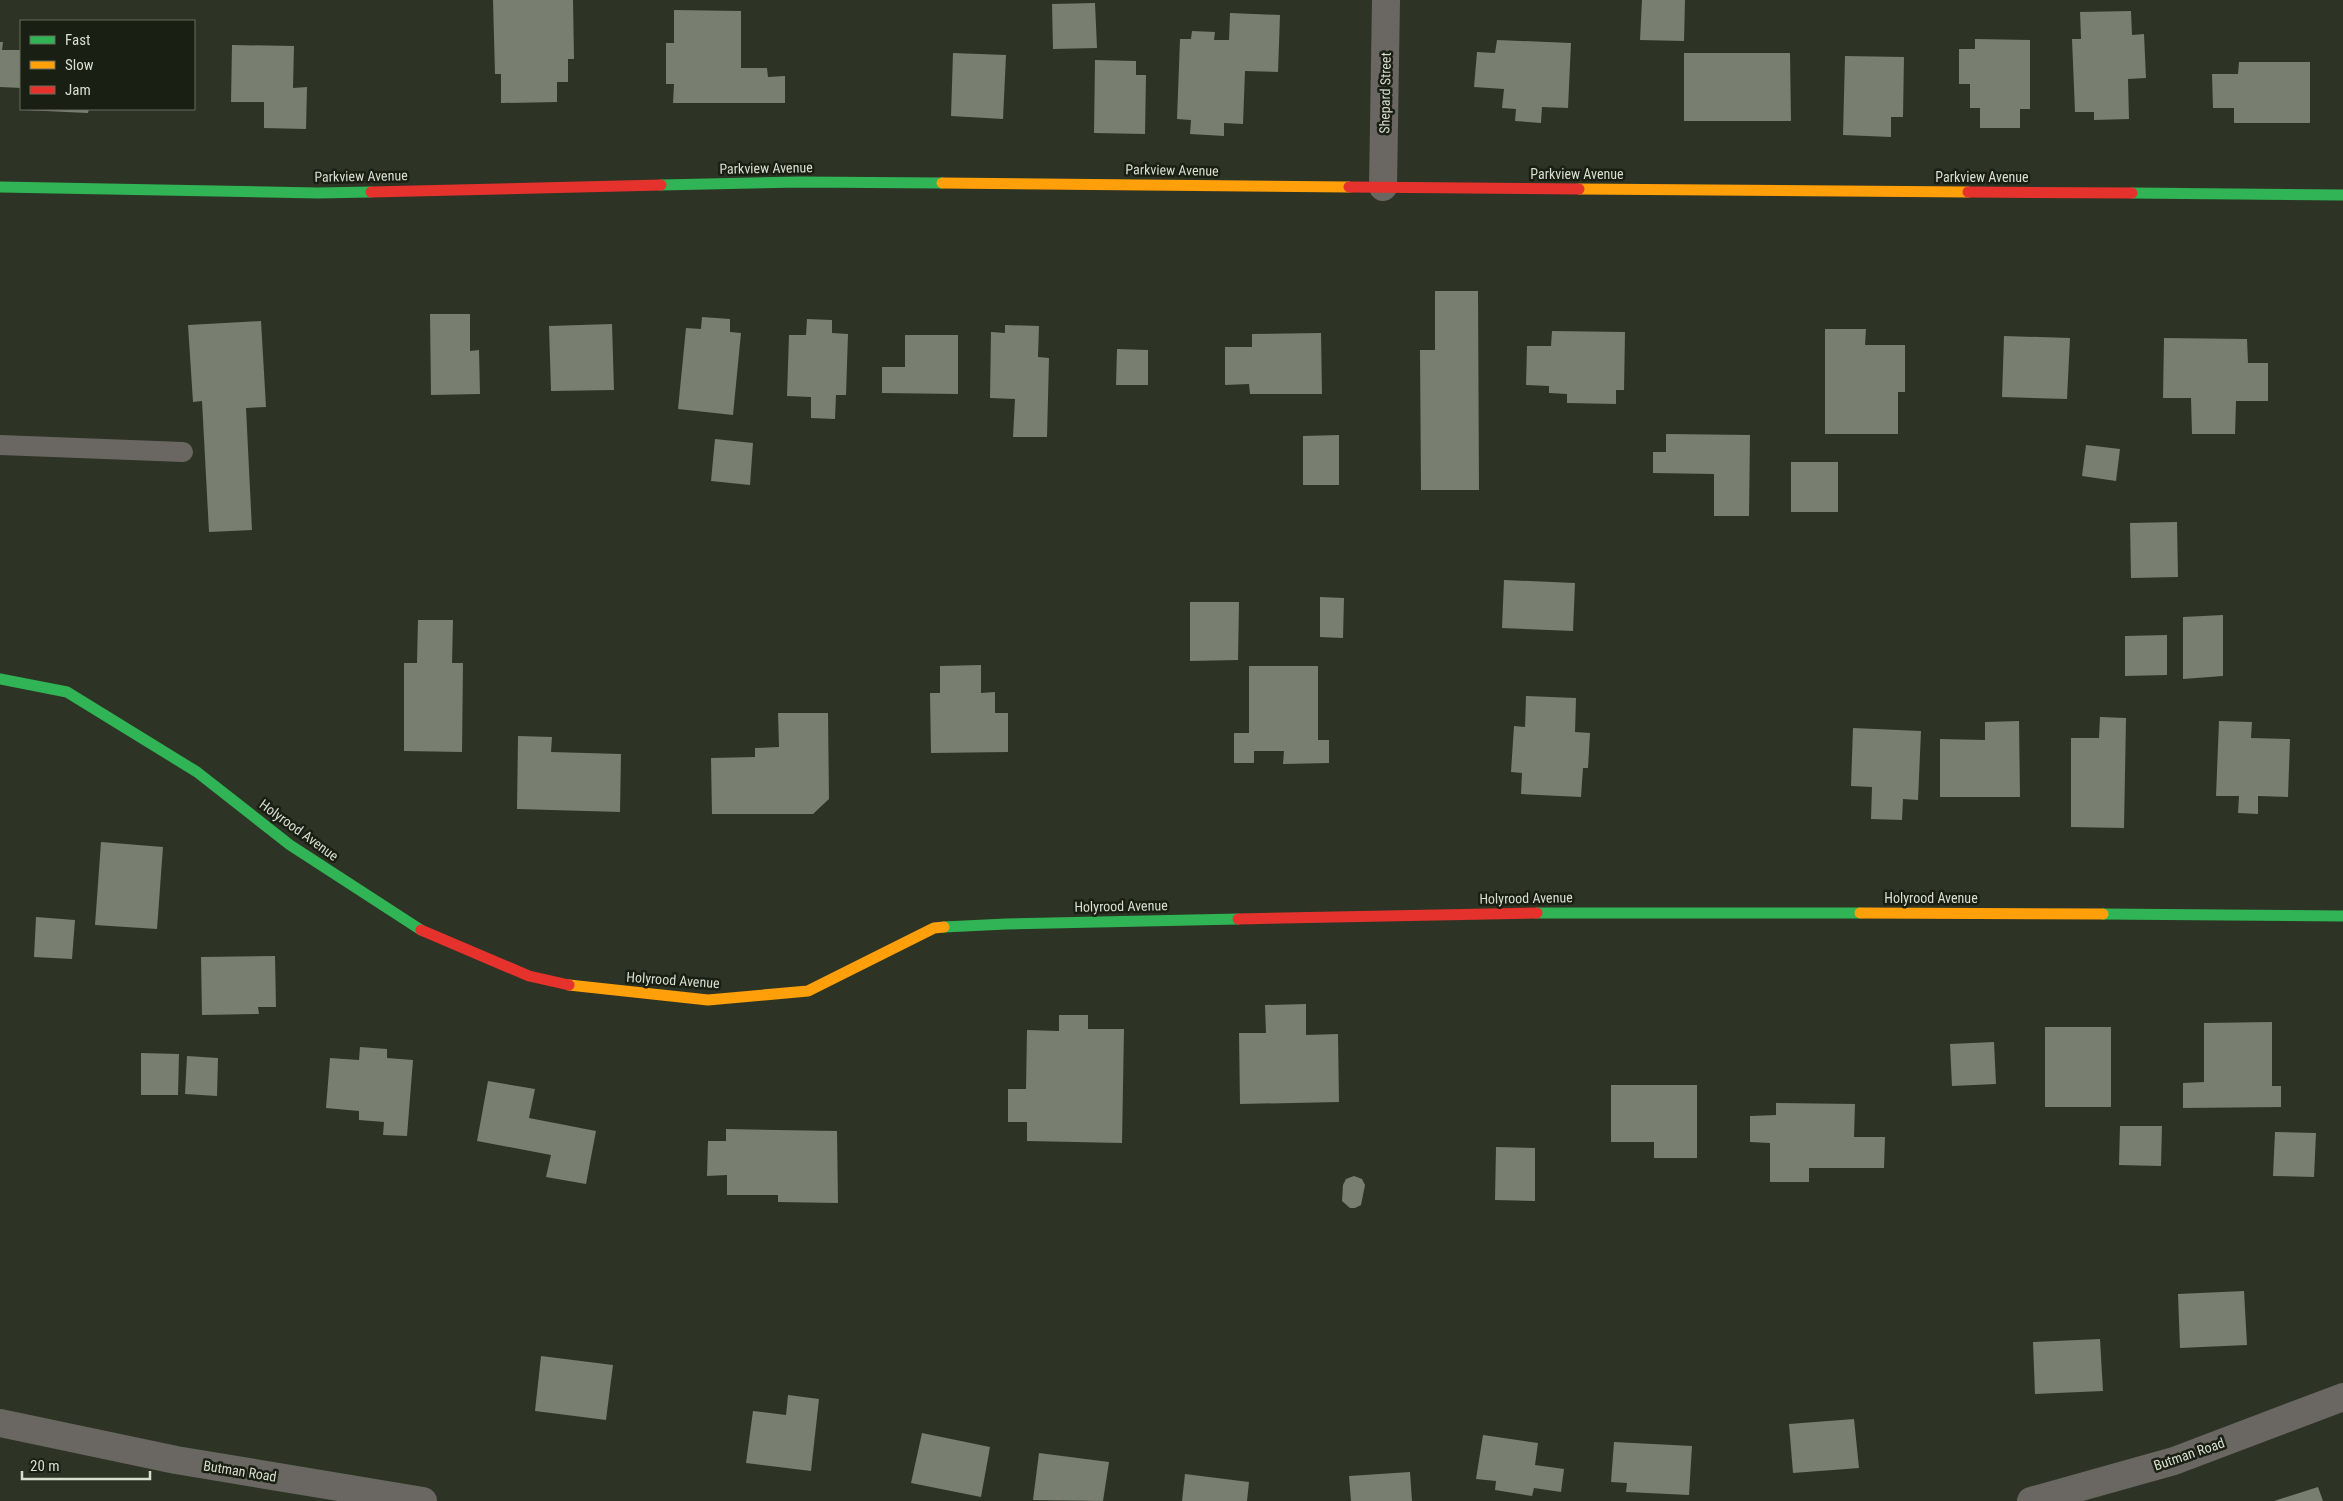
<svg xmlns="http://www.w3.org/2000/svg" width="2343" height="1501" viewBox="0 0 2343 1501" font-family="'Roboto Condensed',sans-serif">
<rect width="100%" height="100%" fill="#2e3425"/>
<!-- building -->
<g fill="#787e70">
<path d="M493,0H573L574,59H568V82H557V102L501,103V74H495Z"/>
<path d="M1642,0H1685L1684,41L1640,40Z"/>
<path d="M1095,3L1097,48L1053,49L1052,4Z"/>
<path d="M674,10L741,11V68H767L768,77L785,76V103H673L674,84H666V43H674Z"/>
<path d="M2131,11L2132,35L2144,34L2146,78L2128,79L2129,119L2094,120V112H2075L2072,39H2081L2080,12Z"/>
<path d="M1230,13L1280,15L1278,72L1245,71L1243,124L1224,123V136L1190,134L1191,120L1177,119L1180,39H1191L1192,31L1215,32L1214,40H1229Z"/>
<path d="M1975,39L2030,40V109H2020V128H1980V108H1970V84H1959V49H1975Z"/>
<path d="M1497,40L1571,43L1568,108L1542,107L1541,123L1515,121L1516,109L1502,108L1504,89L1474,87L1477,52L1495,53Z"/>
<path d="M0,42H3L2,50H21V88L0,87Z"/>
<path d="M232,45L294,46L293,88L307,87L306,129L264,128V102H231Z"/>
<path d="M953,53L1006,55L1003,119L951,116Z"/>
<path d="M1684,53H1790L1791,121H1684Z"/>
<path d="M1845,56L1904,57L1903,117H1891V137L1843,135Z"/>
<path d="M1095,60L1136,61V75H1146L1145,134L1094,133Z"/>
<path d="M2239,62H2310V123H2234V108H2213L2212,74H2238Z"/>
<path d="M24,109H89L88,113L24,110Z"/>
<path d="M1435,291H1478L1479,490H1421L1420,350H1435Z"/>
<path d="M430,314H470V351L479,350L480,394L431,395Z"/>
<path d="M702,317L730,319V332L741,333L733,415L678,409L686,328L701,329Z"/>
<path d="M807,319L832,320V333L848,334L846,395H836L835,419L811,418V397L787,396L789,335H806Z"/>
<path d="M261,321L266,407L246,408L252,530L209,532L202,401L193,402L188,325Z"/>
<path d="M612,324L614,390L551,391L549,326Z"/>
<path d="M1005,325L1039,326L1038,357L1049,358L1047,437H1013L1015,399L990,398L991,332L1005,333Z"/>
<path d="M1825,329H1866L1865,345H1905V392H1898V434H1825Z"/>
<path d="M1552,331L1625,332L1624,390H1616V404L1567,403V394L1549,393V386L1526,385L1527,346H1551Z"/>
<path d="M1321,333L1322,394H1250L1249,384L1225,385V347H1252V334Z"/>
<path d="M905,335H958V394L882,393V367H905Z"/>
<path d="M2004,336L2070,338L2067,399L2002,397Z"/>
<path d="M2164,338L2247,339L2248,363H2268V401H2236L2235,434H2192L2191,398H2163Z"/>
<path d="M1117,349L1148,350V385H1116Z"/>
<path d="M1666,434L1750,435L1749,516H1714V474L1653,473V452H1666Z"/>
<path d="M1339,435V485H1303V436Z"/>
<path d="M715,439L753,443L750,485L711,481Z"/>
<path d="M2086,445L2120,449L2116,481L2082,476Z"/>
<rect x="1791" y="462" width="47" height="50"/>
<path d="M2177,522L2178,577L2131,578L2130,523Z"/>
<path d="M1504,580L1575,583L1573,631L1502,628Z"/>
<path d="M1320,597L1344,598L1343,638L1320,637Z"/>
<path d="M1190,602H1239L1238,660L1190,661Z"/>
<path d="M2223,615V676L2183,679V617Z"/>
<path d="M418,620H453L452,663H463L462,752L404,751V663H417Z"/>
<path d="M2167,635V675L2125,676V636Z"/>
<path d="M981,665V693L995,692V713H1008V752L931,753L930,693H940V666Z"/>
<path d="M1249,666H1318V740H1329V763L1283,764L1284,751H1254V763H1234V733H1249Z"/>
<path d="M1526,696L1576,698L1575,732L1590,733L1588,768H1583L1581,797L1521,794L1522,773L1511,772L1514,726L1525,727Z"/>
<path d="M778,713H828L829,799L813,814H712L711,758L755,757V748L779,747Z"/>
<path d="M2100,717L2126,718L2124,828L2071,827V738H2099Z"/>
<path d="M2019,721L2020,797H1940V739L1985,740V722Z"/>
<path d="M2219,721L2252,722L2251,738L2290,739L2288,797L2258,796V814L2238,813L2239,796H2216Z"/>
<path d="M1853,728L1921,731L1918,800L1903,799L1902,820L1871,819L1872,787L1851,786Z"/>
<path d="M518,736L552,737L551,752L621,754L620,812L517,809Z"/>
<path d="M101,842L163,847L157,929L95,925Z"/>
<path d="M36,917L75,920L72,959L34,957Z"/>
<path d="M275,956L276,1007H258L259,1014L202,1015L201,957Z"/>
<path d="M1306,1004V1035L1338,1034L1339,1102L1240,1104L1239,1033H1266L1265,1005Z"/>
<path d="M1059,1015H1088V1029H1124L1122,1143L1027,1141V1122H1008V1089H1026L1027,1030L1059,1031Z"/>
<path d="M2272,1022V1086H2281V1107L2183,1108V1083L2204,1082V1023Z"/>
<rect x="2045" y="1027" width="66" height="80"/>
<path d="M1994,1042L1996,1084L1952,1086L1950,1044Z"/>
<path d="M360,1047L387,1049V1058L413,1060L407,1136L383,1135L384,1122L359,1120V1111L326,1108L330,1058L359,1060Z"/>
<path d="M141,1053L179,1054L178,1095H141Z"/>
<path d="M187,1056L218,1058L217,1096L185,1094Z"/>
<path d="M488,1081L535,1089L529,1118L596,1131L586,1184L546,1177L551,1155L477,1141Z"/>
<path d="M1611,1085H1697V1158H1654V1142H1611Z"/>
<path d="M1776,1103L1855,1104L1854,1137H1885L1884,1168H1809V1182H1770V1143L1750,1142V1116L1776,1115Z"/>
<path d="M2120,1126H2162L2161,1166L2119,1165Z"/>
<path d="M726,1129L837,1131L838,1203L778,1202V1195H727V1175L707,1176L708,1141H726Z"/>
<path d="M2275,1132L2316,1133L2314,1177L2273,1176Z"/>
<path d="M1496,1147L1535,1148V1201L1495,1200Z"/>
<path d="M1354,1176L1362,1179L1365,1185L1361,1205L1355,1208H1350L1342,1201L1343,1185L1346,1179Z"/>
<path d="M2244,1291L2247,1345L2180,1348L2178,1294Z"/>
<path d="M2100,1339L2103,1391L2035,1394L2033,1342Z"/>
<path d="M541,1356L613,1365L606,1420L535,1411Z"/>
<path d="M788,1395L819,1399L811,1471L746,1463L753,1411L786,1415Z"/>
<path d="M1854,1419L1859,1468L1793,1473L1789,1424Z"/>
<path d="M922,1433L990,1447L981,1497L911,1483Z"/>
<path d="M1483,1435L1538,1443L1535,1465L1564,1469L1561,1492L1534,1488L1532,1496L1495,1490L1496,1481L1476,1479Z"/>
<path d="M1614,1442L1692,1446L1689,1495L1626,1492L1627,1483L1611,1482Z"/>
<path d="M1039,1453L1109,1462L1103,1501L1033,1500Z"/>
<path d="M1410,1472L1412,1501H1351L1349,1476Z"/>
<path d="M1185,1474L1249,1482L1247,1501H1182Z"/>
<path d="M2318,1487L2323,1501H2274Z"/>
</g>
<g fill="none" stroke-linecap="round" stroke-linejoin="round">
<!-- lane -->
<path stroke="#6a6662" stroke-width="20" d="M0,445L183,452"/>
<!-- street -->
<g stroke="#6a6662" stroke-width="28">
<path d="M1383,187L1386,0"/>
<path d="M0,1423L176,1460L423,1501"/>
<path d="M2031,1501L2174,1461L2343,1397"/>
</g>
<!-- fast -->
<g stroke="#30b455" stroke-width="11">
<path d="M661,185L800,182L942,183"/>
<path d="M0,187L318,193L371,192"/>
<path d="M2132,193L2343,195"/>
<path d="M0,679L67,692L197,772L290,845L421,930"/>
<path d="M1537,913H1860"/>
<path d="M2103,914L2343,916"/>
<path d="M944,927L1006,924L1238,919"/>
</g>
<!-- slow -->
<g stroke="#ff9f0a" stroke-width="11">
<path d="M942,183L1349,187"/>
<path d="M1579,189L1968,192"/>
<path d="M1860,913L2103,914"/>
<path d="M569,985L708,1000L808,991L934,928L944,927"/>
</g>
<!-- jam -->
<g stroke="#e5322d" stroke-width="11">
<path d="M1349,187L1579,189"/>
<path d="M371,192L661,185"/>
<path d="M1968,192L2132,193"/>
<path d="M1238,919L1537,913"/>
<path d="M421,930L529,976L569,985"/>
</g>
</g>
<g text-anchor="middle" stroke-width="5" stroke-linejoin="round" paint-order="stroke">
<!-- street labels -->
<g font-size="14" fill="#d8dfcf" stroke="#1a1f13">
<text transform="translate(1385 93) rotate(-89)" y="5">Shepard Street</text>
<text transform="translate(766 168) rotate(-1)" y="5">Parkview Avenue</text>
<text transform="translate(1172 170) rotate(1)" y="5">Parkview Avenue</text>
<text x="1577" y="179">Parkview Avenue</text>
<text transform="translate(361 176) rotate(-1)" y="5">Parkview Avenue</text>
<text x="1982" y="182">Parkview Avenue</text>
<text transform="translate(299 830) rotate(36)" y="5">Holyrood Avenue</text>
<text transform="translate(1526 898) rotate(-1)" y="5">Holyrood Avenue</text>
<text x="1931" y="903">Holyrood Avenue</text>
<text transform="translate(1121 906) rotate(-1)" y="5">Holyrood Avenue</text>
<text transform="translate(673 980) rotate(4)" y="5">Holyrood Avenue</text>
<text transform="translate(2189 1454) rotate(-19)" y="5">Butman Road</text>
<text transform="translate(240 1471) rotate(9)" y="5">Butman Road</text>
</g>
</g>
<!-- legend -->
<rect x="20" y="20" width="175" height="90" fill="#1a1f13" stroke="#666c5e"/>
<rect x="30" y="36" width="25" height="8" fill="#30b455" stroke="#666c5e"/>
<text x="65" y="45" font-size="15" fill="#d8dfcf">Fast</text>
<rect x="30" y="61" width="25" height="8" fill="#ff9f0a" stroke="#666c5e"/>
<text x="65" y="70" font-size="15" fill="#d8dfcf">Slow</text>
<rect x="30" y="86" width="25" height="8" fill="#e5322d" stroke="#666c5e"/>
<text x="65" y="95" font-size="15" fill="#d8dfcf">Jam</text>
<!-- scale -->
<path d="M22 1471v8h128v-8" fill="none" stroke="#d8dfcf" stroke-width="2.5"/>
<text x="30" y="1471" font-size="15" fill="#d8dfcf" stroke="#1a1f13" stroke-width="4" paint-order="stroke">20 m</text>
</svg>
